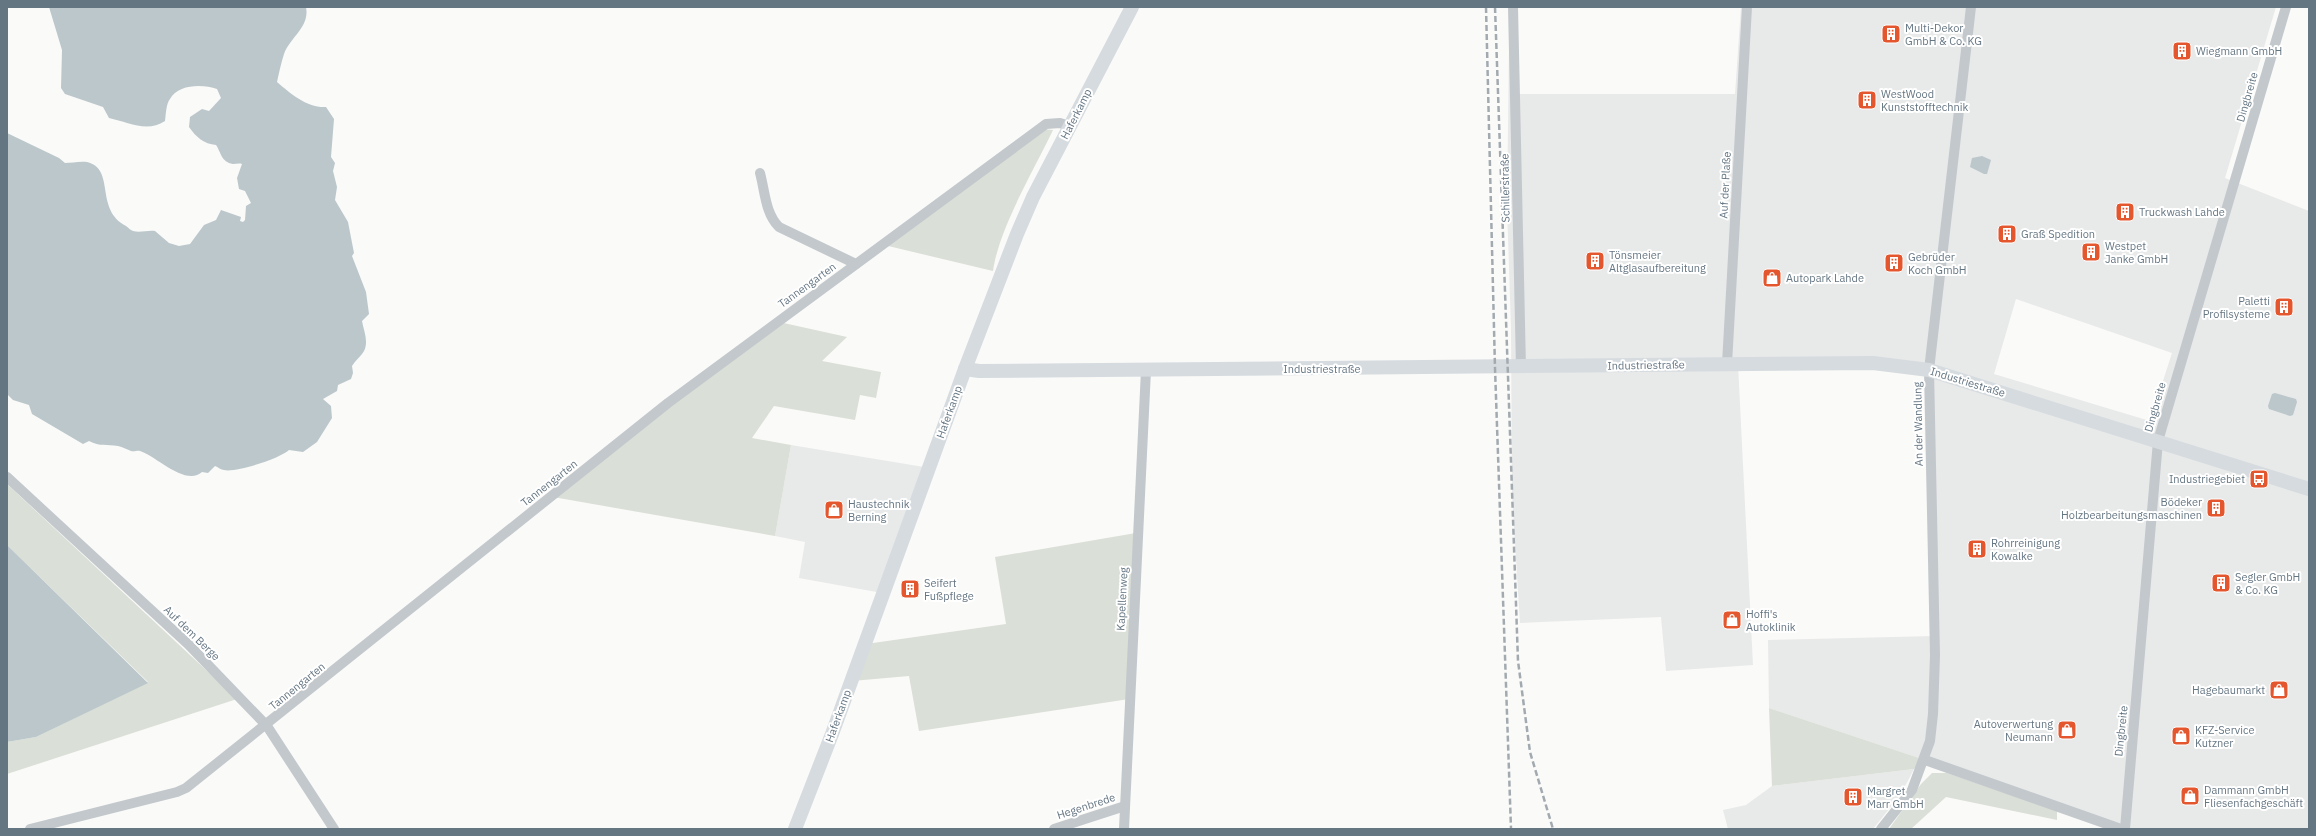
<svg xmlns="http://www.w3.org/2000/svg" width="2316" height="836" viewBox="0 0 2316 836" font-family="'IBM Plex Sans',sans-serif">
<rect width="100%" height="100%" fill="#fafaf8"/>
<!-- built -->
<g fill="#e8e9e9" fill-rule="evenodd">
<path d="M1741,7H2276L2225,178L2309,211V829H2112L1925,760L1769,708L1768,640L1935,636L1929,370L1738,364L1753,665L1666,671L1661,617L1520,623L1512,494L1511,328L1507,208L1509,46L1516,94H1735ZM2016,299L2172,353L2150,421L1994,374Z"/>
<path d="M791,445L924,467L882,593L799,578L805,542L775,536Z"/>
<path d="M1914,769L1901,794L1873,829H1728L1723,810L1746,805L1772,786Z"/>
</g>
<!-- green -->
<g fill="#dadfd7">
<path d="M1043,129L1053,130C1034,170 999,228 993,271L884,245Z"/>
<path d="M779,322L847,337L822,361L881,372L876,398L860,395L855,420L774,406L752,438L791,445L775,536L553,497Z"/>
<path d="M7,484L237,699L7,774V742L36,737L148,682L7,545Z"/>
<path d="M1136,533L1129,699L919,731L909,676L852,681L866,644L1006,624L995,557Z"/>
<path d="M1769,708L1925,760L1914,769L1772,786Z"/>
<path d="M1932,773H1947L2057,811V820L1946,797L1911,829H1889L1921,784Z"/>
</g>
<!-- water -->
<g fill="#bbc7cb">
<path d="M49,7H306C310,27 290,37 284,54C281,63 279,73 277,82C291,94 307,108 326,107L334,119L331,157L335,163L333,171L337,187L335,200L348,222L354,253L352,256L366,292L369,314L362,321C364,332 370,344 362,354C358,359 355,361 352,366L353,373L351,379L338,385L337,391L323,399L331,406L332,418L317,442L303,452L289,450C281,458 236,473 224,470C221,470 218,467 215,466L208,473L202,472C186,487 156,456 140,451C138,450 134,452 131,451C126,449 123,447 118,446C107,444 100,447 89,441L83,444L32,414L29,405L13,400L7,394V133L59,158L65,163C71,163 80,161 87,162C116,169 94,209 126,226C129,228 130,230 133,231C140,233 148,230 155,231L169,243L179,246L190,244L204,225L216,220L221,210L241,217L240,221L243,222L245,220L246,206L251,203L245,191L239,189L237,178L242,164C239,163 236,164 233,164C221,162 221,152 216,145C204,144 196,137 189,127L190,117L202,109L209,111L221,98L217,89C203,84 178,84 170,99C166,104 166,114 165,121C147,133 128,122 109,118L103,107L65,94L61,88L62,50Z"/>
<path d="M1982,156L1991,160L1987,174H1984L1970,167L1972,158Z"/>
<path d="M2275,393L2296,399L2297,402L2293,415L2290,416L2269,409L2268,406L2272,394Z"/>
<path d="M7,545L148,683L36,737L7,742Z"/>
</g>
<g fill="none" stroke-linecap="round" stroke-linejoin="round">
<!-- street -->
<g stroke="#c3c8cc" stroke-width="10">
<path d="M1513,7L1521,368"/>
<path d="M760,173C765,191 765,213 779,227L856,264"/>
<path d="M1727,364L1747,7"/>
<path d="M7,477L188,644L267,726L334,829"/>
<path d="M1925,760L2121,829"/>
<path d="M30,829L177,792L186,788L668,403L1046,124L1060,123L1069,126"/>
<path d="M1054,829L1125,806"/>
<path d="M1124,829L1146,370"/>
<path d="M1881,829L1912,790L1930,741L1933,714L1935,655L1929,370L1971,7"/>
<path d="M2125,829L2158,441L2286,7"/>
</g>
<!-- secondary -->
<g stroke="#d6dbdf" stroke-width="14">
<path d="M965,369L979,371L1873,363L1929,370L2309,489"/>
<path d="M795,829L832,734L965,369L1017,234L1033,197L1132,7"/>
</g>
<!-- rail -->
<g stroke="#a2aab0" stroke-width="2.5" stroke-dasharray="6 3" stroke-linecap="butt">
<path d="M1486,7L1495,368L1511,829"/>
<path d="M1495,7L1518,661L1530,752L1553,829"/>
</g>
</g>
<!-- icons -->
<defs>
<g id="building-square" transform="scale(1)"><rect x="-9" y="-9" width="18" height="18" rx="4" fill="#e4572e" stroke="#fff"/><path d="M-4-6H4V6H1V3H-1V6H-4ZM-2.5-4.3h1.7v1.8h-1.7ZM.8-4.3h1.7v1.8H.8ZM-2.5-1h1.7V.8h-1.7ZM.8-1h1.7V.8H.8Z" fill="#fff"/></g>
<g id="shop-square" transform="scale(1)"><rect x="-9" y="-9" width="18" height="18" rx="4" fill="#e4572e" stroke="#fff"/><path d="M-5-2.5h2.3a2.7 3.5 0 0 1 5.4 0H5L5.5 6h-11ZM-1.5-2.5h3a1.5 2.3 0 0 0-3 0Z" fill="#fff"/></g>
<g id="bus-square" transform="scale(1)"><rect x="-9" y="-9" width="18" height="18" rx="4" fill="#e4572e" stroke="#fff"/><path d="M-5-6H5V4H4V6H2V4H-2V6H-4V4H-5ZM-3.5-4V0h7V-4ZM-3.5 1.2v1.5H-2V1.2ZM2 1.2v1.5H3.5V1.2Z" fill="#fff"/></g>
</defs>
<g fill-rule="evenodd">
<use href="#building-square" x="1891" y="34"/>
<use href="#building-square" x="2182" y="51"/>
<use href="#building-square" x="1867" y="100"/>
<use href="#building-square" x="2125" y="212"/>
<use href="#building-square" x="2007" y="234"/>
<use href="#building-square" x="2091" y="252"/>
<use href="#building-square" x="1595" y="261"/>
<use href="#building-square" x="1894" y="263"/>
<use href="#shop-square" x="1772" y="278"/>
<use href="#building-square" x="2284" y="307"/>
<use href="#bus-square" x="2259" y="479"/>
<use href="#building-square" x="2216" y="508"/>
<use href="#shop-square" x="834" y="510"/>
<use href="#building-square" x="1977" y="549"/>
<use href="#building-square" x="2221" y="583"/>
<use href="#building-square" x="910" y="589"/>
<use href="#shop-square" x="1732" y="620"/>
<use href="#shop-square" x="2279" y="690"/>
<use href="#shop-square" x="2067" y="730"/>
<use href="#shop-square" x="2181" y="736"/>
<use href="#shop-square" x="2190" y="796"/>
<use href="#building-square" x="1853" y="797"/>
</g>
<g text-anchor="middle" stroke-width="4" stroke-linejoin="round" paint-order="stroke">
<!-- poi labels -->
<g font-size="11" fill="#657683" stroke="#fff" text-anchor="start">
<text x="1905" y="32">Multi-Dekor<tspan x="1905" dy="13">GmbH &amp; Co. KG</tspan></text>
<text x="2196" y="55">Wiegmann GmbH</text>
<text x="1881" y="98">WestWood<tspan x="1881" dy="13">Kunststofftechnik</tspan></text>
<text x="2139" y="216">Truckwash Lahde</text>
<text x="2021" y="238">Graß Spedition</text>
<text x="2105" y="250">Westpet<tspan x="2105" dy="13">Janke GmbH</tspan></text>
<text x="1609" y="259">Tönsmeier<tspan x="1609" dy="13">Altglasaufbereitung</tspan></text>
<text x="1908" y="261">Gebrüder<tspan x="1908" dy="13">Koch GmbH</tspan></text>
<text x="1786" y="282">Autopark Lahde</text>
<text x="2270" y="305" text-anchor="end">Paletti<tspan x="2270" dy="13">Profilsysteme</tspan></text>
<text x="2245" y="483" text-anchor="end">Industriegebiet</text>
<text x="2202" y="506" text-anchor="end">Bödeker<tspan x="2202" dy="13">Holzbearbeitungsmaschinen</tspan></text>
<text x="848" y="508">Haustechnik<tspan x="848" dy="13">Berning</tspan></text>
<text x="1991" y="547">Rohrreinigung<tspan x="1991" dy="13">Kowalke</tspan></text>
<text x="2235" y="581">Segler GmbH<tspan x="2235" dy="13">&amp; Co. KG</tspan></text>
<text x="924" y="587">Seifert<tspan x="924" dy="13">Fußpflege</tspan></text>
<text x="1746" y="618">Hoffi's<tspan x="1746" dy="13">Autoklinik</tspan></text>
<text x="2265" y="694" text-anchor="end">Hagebaumarkt</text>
<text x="2053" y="728" text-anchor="end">Autoverwertung<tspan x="2053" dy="13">Neumann</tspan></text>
<text x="2195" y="734">KFZ-Service<tspan x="2195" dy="13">Kutzner</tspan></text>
<text x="2204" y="794">Dammann GmbH<tspan x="2204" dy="13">Fliesenfachgeschäft</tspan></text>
<text x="1867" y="795">Margret<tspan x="1867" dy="13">Marr GmbH</tspan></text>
</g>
<!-- street labels -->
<g font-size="11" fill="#657683" stroke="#fff">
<text transform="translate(2247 97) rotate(-74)" y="4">Dingbreite</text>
<text transform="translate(1076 114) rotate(-63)" y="4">Haferkamp</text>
<text transform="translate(1725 185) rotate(-87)" y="4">Auf der Plaße</text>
<text transform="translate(1505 188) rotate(-91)" y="4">Schillerstraße</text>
<text transform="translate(807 285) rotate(-36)" y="4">Tannengarten</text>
<text transform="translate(1646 365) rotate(-1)" y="4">Industriestraße</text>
<text x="1322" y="373">Industriestraße</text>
<text transform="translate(1968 382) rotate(17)" y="4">Industriestraße</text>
<text transform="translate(2155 407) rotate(-74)" y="4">Dingbreite</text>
<text transform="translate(949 412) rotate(-70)" y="4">Haferkamp</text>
<text transform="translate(1918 424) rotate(-91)" y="4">An der Wandlung</text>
<text transform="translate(549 483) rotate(-38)" y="4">Tannengarten</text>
<text transform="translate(1122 599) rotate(-87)" y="4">Kapellenweg</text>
<text transform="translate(192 633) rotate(44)" y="4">Auf dem Berge</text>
<text transform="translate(297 686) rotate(-39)" y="4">Tannengarten</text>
<text transform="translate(838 716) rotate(-70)" y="4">Haferkamp</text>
<text transform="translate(2121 731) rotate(-84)" y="4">Dingbreite</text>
<text transform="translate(1086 806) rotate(-18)" y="4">Hegenbrede</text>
</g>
</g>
<!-- border -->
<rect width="2316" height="836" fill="none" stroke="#657683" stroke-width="16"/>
</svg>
